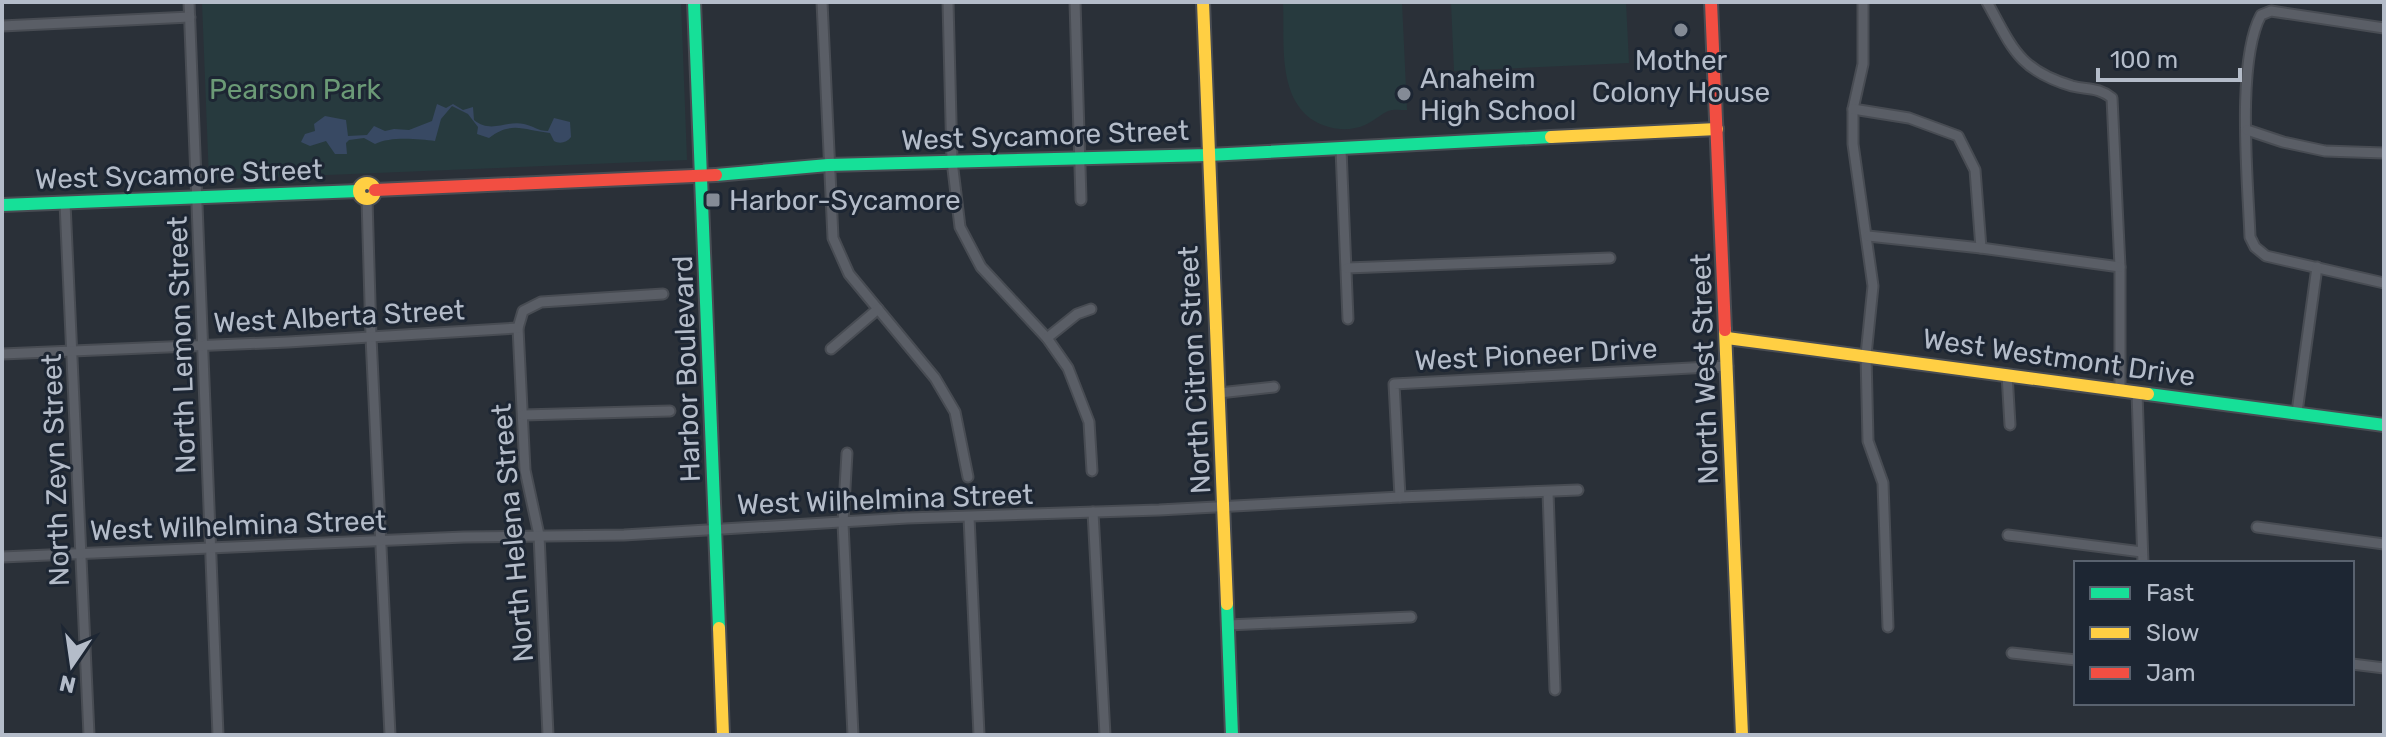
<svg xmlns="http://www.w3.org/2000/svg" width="2386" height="737" viewBox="0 0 2386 737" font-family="Rubik,sans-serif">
<rect width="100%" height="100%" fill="#2a3038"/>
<!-- green -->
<g fill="#273a3e">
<path d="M202,2H681L687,160L209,180Z"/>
<path d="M1283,2H1402L1407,110C1401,110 1393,109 1388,111C1376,117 1369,126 1355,128C1342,131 1329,128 1318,123C1276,101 1285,42 1283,2Z"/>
<path d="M1451,2H1626L1629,63L1454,71Z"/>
</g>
<!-- water -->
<path fill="#384963" d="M437,104L446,108L453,104L463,110L473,107L474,120C491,134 506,120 524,124C534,126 537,131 548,131L554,118L570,122L571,137C567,143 559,144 554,141L550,133C525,131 512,120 489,138L477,134L478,127L468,114L452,106L441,119L435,141C419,139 390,136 375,144L364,138L349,140L346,143L347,154H335L326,141L310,146L301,142L305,134L315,131L314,124L325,116L346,120L348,136L367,135L374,126L385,131L394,129L409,130L432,121Z"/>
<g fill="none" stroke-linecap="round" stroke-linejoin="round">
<!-- street casing -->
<g stroke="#484c53" stroke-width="13">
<g id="street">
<path d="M189,2L218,735"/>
<path d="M822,2L833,238L849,274L935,378L955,412L968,477"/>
<path d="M948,2L952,161L960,227L981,267L1047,338L1068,368L1089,422L1092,471"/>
<path d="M1075,2L1081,200"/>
<path d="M1863,2V64L1853,109V144L1873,286L1866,355L1868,441L1883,483L1888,627"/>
<path d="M1987,2C2012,47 2018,70 2072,86C2088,90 2098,87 2112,98L2120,267V390"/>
<path d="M2,26L190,17"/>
<path d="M2384,28L2271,11L2261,15C2236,61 2248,182 2250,237L2255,247L2266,256L2384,283"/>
<path d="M1853,109L1909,118L1958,136L1975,170L1981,248"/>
<path d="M2247,130L2283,142L2325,151L2384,153"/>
<path d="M1341,149L1348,319"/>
<path d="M367,199L371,337L390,735"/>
<path d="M65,203L89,735"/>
<path d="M1868,236L1981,248L2120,267"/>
<path d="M1347,268L1610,258"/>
<path d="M518,328L525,470L539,535L548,735"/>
<path d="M1047,338L1077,314L1091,309"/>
<path d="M831,349L878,309"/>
<path d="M2,354L288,342L518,328L523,311L541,302L663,294"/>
<path d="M2007,374L2010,425"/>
<path d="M1219,393L1274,387"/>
<path d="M2137,393L2143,563"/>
<path d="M2297,412L2317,267"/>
<path d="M523,415L670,411"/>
<path d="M847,453L843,523L853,735"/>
<path d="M1548,492L1555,690"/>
<path d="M1400,497L1394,384L1728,366"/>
<path d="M1093,512L1105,735"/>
<path d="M969,517L979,735"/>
<path d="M2257,527L2384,544"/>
<path d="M2008,535L2142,552"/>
<path d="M2,557L464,537L624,535L907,518L1159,510L1400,497L1578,490"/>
<path d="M1228,625L1411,617"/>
<path d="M2012,653L2076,660"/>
<path d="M2352,664L2384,668"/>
</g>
</g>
<!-- fast casing -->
<g stroke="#484c53" stroke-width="16">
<g id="fast">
<path d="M694,2L719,628"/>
<path d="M716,175L828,165L1208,155L1551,137"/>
<path d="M2,205L359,191"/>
<path d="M2148,394L2384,425"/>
<path d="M1227,604L1232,735"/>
</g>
</g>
<!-- slow casing -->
<g stroke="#484c53" stroke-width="16">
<g id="slow">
<path d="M1203,2L1227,604"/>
<path d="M1551,137L1717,129"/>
<circle cx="367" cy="191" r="8"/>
<path d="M1725,330L1742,735"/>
<path d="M1727,338L2148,394"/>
<path d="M719,628L723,735"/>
</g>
</g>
<!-- jam casing -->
<g stroke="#484c53" stroke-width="16">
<g id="jam">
<path d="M1711,2L1725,330"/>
<path d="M375,190L716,175"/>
</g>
</g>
<!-- street -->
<use href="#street" stroke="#5a5e66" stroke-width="9"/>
<!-- fast -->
<use href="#fast" stroke="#16e098" stroke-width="12"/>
<!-- slow -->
<use href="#slow" stroke="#ffcf43" stroke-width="12"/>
<!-- jam -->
<use href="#jam" stroke="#f24e42" stroke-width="12"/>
</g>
<!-- markers -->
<g fill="#848b96" stroke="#1d2633" stroke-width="3">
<circle cx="1681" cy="30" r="8"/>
<circle cx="1404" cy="94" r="8"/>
<rect x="705" y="192" width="16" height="16" rx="4"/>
</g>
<g text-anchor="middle" stroke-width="6" stroke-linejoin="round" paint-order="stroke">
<!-- poi labels -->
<g font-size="28" fill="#b4bcc9" stroke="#1d2633" text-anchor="start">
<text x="1681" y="70" text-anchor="middle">Mother<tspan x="1681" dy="32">Colony House</tspan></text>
<text x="1420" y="88">Anaheim<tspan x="1420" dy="32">High School</tspan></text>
<text x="729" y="210">Harbor-Sycamore</text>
</g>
<!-- park labels -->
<g font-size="28" fill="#6b9a76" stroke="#1d2633">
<text x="295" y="99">Pearson Park</text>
</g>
<!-- street labels -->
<g font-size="28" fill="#b4bcc9" stroke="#1d2633">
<text transform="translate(1045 135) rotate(-2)" y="10">West Sycamore Street</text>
<text transform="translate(179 174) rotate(-2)" y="10">West Sycamore Street</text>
<text transform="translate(339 316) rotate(-3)" y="10">West Alberta Street</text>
<text transform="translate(181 345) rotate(-92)" y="10">North Lemon Street</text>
<text transform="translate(1536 354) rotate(-3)" y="10">West Pioneer Drive</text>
<text transform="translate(2059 357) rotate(8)" y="10">West Westmont Drive</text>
<text transform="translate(686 369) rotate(-92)" y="10">Harbor Boulevard</text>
<text transform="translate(1704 369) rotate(-92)" y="10">North West Street</text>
<text transform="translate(1194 370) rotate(-93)" y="10">North Citron Street</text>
<text transform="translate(55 470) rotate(-92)" y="10">North Zeyn Street</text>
<text transform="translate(885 499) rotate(-2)" y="10">West Wilhelmina Street</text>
<text transform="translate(238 525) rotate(-2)" y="10">West Wilhelmina Street</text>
<text transform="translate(512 533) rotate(-95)" y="10">North Helena Street</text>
</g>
</g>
<!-- border -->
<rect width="2386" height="737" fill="none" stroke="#b4bcc9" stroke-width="8"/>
<!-- legend -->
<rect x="2074" y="561" width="280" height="144" fill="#1d2633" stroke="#59626f" stroke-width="2"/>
<rect x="2090" y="587" width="40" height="12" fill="#16e098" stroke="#59626f" stroke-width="2"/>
<text x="2146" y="601" font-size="24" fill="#b4bcc9">Fast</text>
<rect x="2090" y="627" width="40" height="12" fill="#ffcf43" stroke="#59626f" stroke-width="2"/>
<text x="2146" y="641" font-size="24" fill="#b4bcc9">Slow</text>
<rect x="2090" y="667" width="40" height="12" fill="#f24e42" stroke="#59626f" stroke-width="2"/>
<text x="2146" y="681" font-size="24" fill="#b4bcc9">Jam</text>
<!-- north arrow -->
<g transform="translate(72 665) rotate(193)" stroke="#1d2633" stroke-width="6" paint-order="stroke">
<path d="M0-6L14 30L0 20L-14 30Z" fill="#b4bcc9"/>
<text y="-12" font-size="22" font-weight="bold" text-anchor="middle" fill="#b4bcc9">N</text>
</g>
<!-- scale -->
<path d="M2098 68v12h142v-12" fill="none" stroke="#b4bcc9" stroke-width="4"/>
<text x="2110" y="68" font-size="24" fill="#b4bcc9" stroke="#1d2633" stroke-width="6" paint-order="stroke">100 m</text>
</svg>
